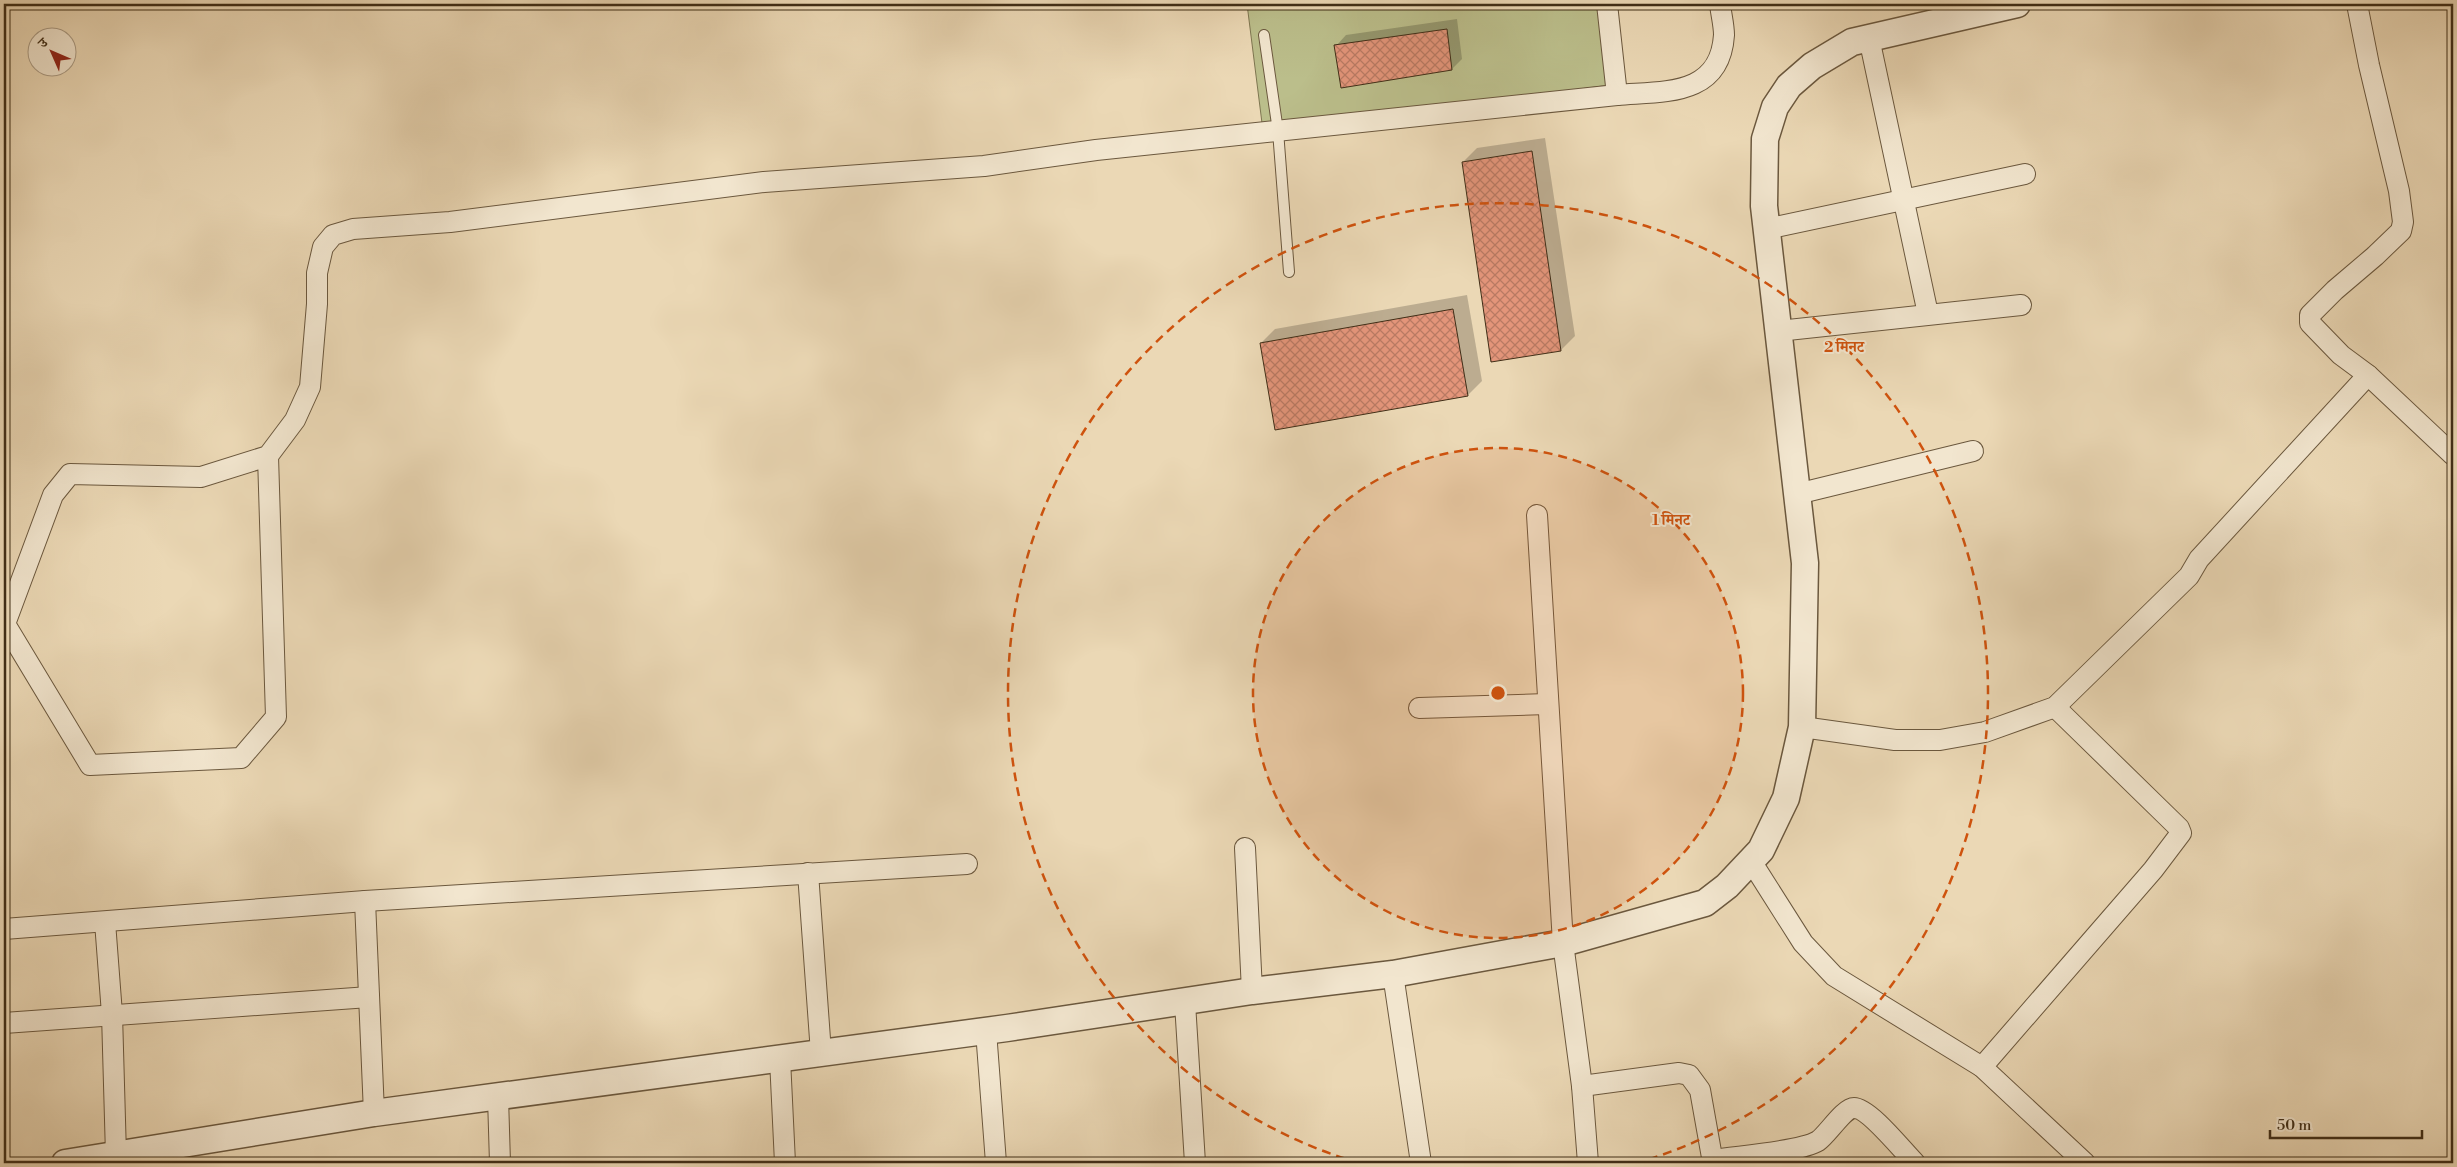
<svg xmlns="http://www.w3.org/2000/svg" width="2457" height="1167" viewBox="0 0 2457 1167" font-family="'Libre Bodoni','Noto Serif Devanagari',serif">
<defs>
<pattern id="building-cross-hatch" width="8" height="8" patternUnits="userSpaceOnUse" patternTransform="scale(1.25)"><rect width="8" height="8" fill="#e3957a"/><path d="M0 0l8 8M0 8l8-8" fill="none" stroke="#b97a63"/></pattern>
</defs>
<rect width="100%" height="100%" fill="#ebd8b5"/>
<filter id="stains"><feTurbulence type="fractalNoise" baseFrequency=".004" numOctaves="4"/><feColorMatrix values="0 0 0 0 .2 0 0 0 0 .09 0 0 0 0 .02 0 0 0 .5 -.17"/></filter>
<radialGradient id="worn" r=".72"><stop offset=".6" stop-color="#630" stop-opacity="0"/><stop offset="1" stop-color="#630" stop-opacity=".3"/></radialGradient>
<!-- pitch -->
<path fill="#bbbe8b" stroke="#7e7651" d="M1247,4H1615L1625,83L1263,131Z"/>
<!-- shadow -->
<g fill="#0003">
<path d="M1457,19L1462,59L1452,69L1336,46L1346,35Z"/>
<path d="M1545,138L1575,336L1561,350L1493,360L1463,162L1477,148Z"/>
<path d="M1467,295L1482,381L1468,395L1261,343L1275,329Z"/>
</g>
<!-- building -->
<g fill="url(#building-cross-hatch)" stroke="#402e17">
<path d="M1447,29L1452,70L1341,88L1334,45Z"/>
<path d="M1532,151L1561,351L1491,362L1462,162Z"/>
<path d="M1453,309L1468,396L1275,430L1260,343Z"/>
</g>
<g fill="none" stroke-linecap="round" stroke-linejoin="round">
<!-- service casing -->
<g stroke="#6b583e" stroke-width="12">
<path id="service" d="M1264,35L1278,131L1289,272"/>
</g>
<!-- minor casing -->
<g stroke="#6b583e" stroke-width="22">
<g id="minor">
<path d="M1607,4L1617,95"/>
<path d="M2357,4L2369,65L2399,191L2403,222L2401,231L2375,256L2335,290L2310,315V323L2341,355L2368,375L2453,455"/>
<path d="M1869,38L1928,314"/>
<path d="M1766,229L2025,174"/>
<path d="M1778,331L2021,305"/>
<path d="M268,456L276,717L241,758L90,765L5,624L53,495L70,474L201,477L268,456L295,420L310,387L317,304V273L323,247L333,235L353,229L450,222L764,182L984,166L1096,150L1617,95C1664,91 1720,97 1724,35C1724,25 1721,14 1720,4"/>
<path d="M1797,494L1973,451"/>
<path d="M1537,515L1563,943L1582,1086L1588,1163"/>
<path d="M1419,708L1547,704"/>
<path d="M1802,727L1895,740H1940L1985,732L2055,707L2189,576L2199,559L2368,375"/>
<path d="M1245,848L1252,991"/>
<path d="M1751,861L1803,943L1834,976L1982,1067L2085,1163"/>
<path d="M808,873L821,1053"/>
<path d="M365,901L374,1113"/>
<path d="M105,922L112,1014L116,1155"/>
<path d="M4,929L365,901L967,864"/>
<path d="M1393,974L1421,1163"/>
<path d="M1185,1003L1195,1163"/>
<path d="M4,1023L369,997"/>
<path d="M986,1031L996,1163"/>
<path d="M780,1059L785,1163"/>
<path d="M1982,1067L2153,870L2181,833L2179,828L2055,707"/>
<path d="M1582,1086L1679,1073L1689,1075L1700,1090L1713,1163"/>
<path d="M498,1097L500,1163"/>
<path d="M169,1145V1163"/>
<path d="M1713,1160C1737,1156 1800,1152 1818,1141C1827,1135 1844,1108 1854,1108C1869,1108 1903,1151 1915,1163"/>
</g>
</g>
<!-- tertiary casing -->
<g stroke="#6b583e" stroke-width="29">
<path id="tertiary" d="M65,1163L374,1113L1007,1028L1252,991L1393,974L1563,943L1705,903L1727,886L1761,850L1786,798L1802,727L1805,563L1764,206L1765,139L1775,107L1789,86L1812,66L1852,42L2017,4"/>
</g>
<!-- service -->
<use href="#service" stroke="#f2e6cf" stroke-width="10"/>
<!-- minor -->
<use href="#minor" stroke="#f2e6cf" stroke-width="20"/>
<!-- tertiary -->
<use href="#tertiary" stroke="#f2e6cf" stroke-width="26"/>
</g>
<!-- distance rings -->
<circle cx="1498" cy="693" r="245" fill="#cf530e" fill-opacity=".12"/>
<g fill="none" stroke="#cf530e" stroke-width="2.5" stroke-dasharray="9 6">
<circle cx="1498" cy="693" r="245"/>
<path d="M1359 1163A490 490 0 1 1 1637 1163"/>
</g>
<circle cx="1498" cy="693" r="8" fill="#cf530e" stroke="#f2e6cf" stroke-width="2.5"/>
<g font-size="15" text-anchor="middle" font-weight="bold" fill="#cf530e" stroke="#f2e6cf" stroke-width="4" stroke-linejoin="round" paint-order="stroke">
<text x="1844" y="352">2 मिनट</text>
<text x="1671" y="525">1 मिनट</text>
</g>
<!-- margin -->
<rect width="2457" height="1167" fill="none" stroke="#ebd8b5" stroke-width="20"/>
<rect x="5" y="5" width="2447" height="1157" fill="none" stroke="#402e17" stroke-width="2.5"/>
<rect x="10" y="10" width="2437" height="1147" fill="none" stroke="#402e17"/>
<!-- north arrow -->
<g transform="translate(52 52) rotate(315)"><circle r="24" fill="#f2e6cf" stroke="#ab9c85"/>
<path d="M0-4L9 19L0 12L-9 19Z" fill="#8f2418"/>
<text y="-8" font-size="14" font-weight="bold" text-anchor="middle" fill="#402e17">उ</text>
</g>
<!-- scale -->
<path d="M2270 1130v8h152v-8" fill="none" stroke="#402e17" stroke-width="2.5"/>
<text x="2277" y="1130" font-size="15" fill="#402e17" stroke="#f2e6cf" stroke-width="4" paint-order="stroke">50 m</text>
<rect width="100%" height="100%" filter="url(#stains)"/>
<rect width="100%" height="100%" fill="url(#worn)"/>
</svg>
